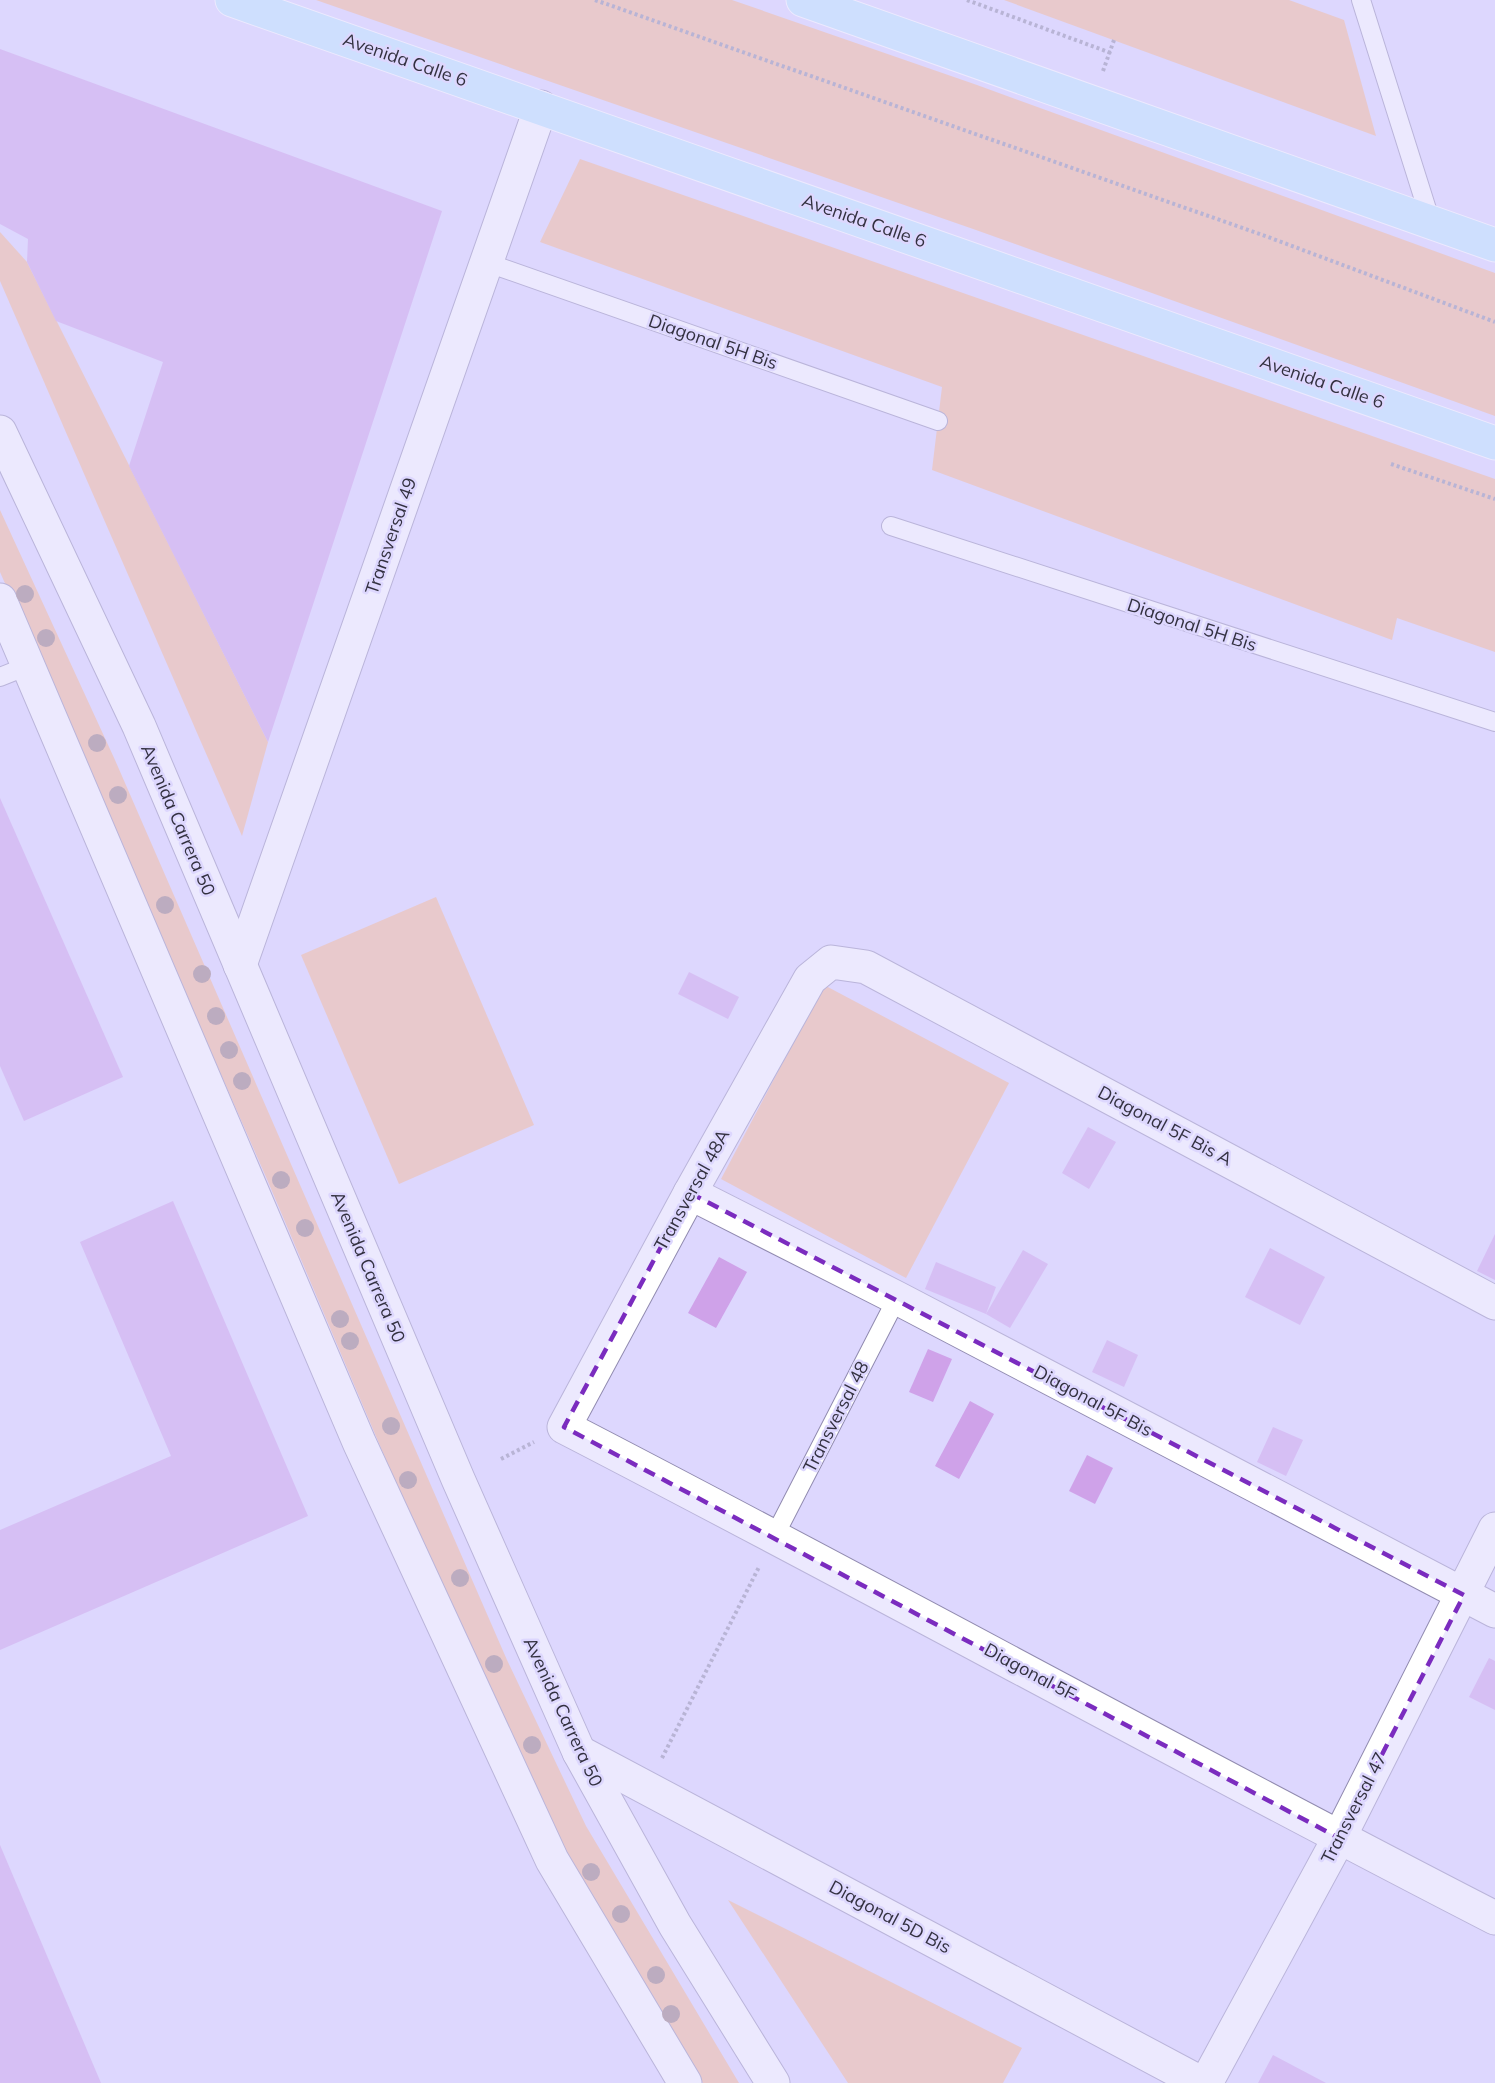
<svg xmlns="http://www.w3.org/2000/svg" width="1495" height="2083" viewBox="0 0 1495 2083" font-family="Mulish,sans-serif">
<rect width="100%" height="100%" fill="#ddd7fe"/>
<!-- green -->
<g fill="#f6b891">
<path d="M316,0H732L977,85L1495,273V416L976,230Z"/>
<path d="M1004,0H1289L1344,20L1376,136Z"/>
<path d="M580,159L1495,479V652L1397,618L1392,640L932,470L942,387L540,242Z"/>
<path d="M0,232L27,262L268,742L242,836L0,281Z"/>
<path d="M0,510L115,760L507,1660L586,1826L739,2083H703L663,2024L560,1841L414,1526L266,1177L0,572Z"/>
<path d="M436,897L534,1125L399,1184L301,955Z"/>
<path d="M824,985L1009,1083L906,1278L721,1179Z"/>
<path d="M728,1900L1022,2048L1003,2083H848Z"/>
</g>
<!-- building -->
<g fill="#cfa2e9">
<path d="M0,49L442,211L268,742L129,466L163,362L56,321L27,262L28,239L0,224Z"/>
<path d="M0,798L123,1077L24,1121L0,1066Z"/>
<path d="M689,972L739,997L728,1019L678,994Z"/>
<path d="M1088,1127L1116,1142L1089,1189L1062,1173Z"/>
<path d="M173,1201L308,1516L0,1650V1530L171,1456L80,1242Z"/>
<path d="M1495,1234V1280L1477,1271Z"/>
<path d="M1270,1248L1325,1277L1300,1325L1245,1297Z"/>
<path d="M1023,1250L1048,1264L1010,1328L986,1314L925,1289L936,1262L996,1287L986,1314Z"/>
<path d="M719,1257L747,1272L716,1328L688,1313Z"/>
<path d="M1107,1340L1138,1355L1124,1387L1092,1372Z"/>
<path d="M928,1349L952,1359L933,1402L909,1392Z"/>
<path d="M970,1401L994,1414L959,1479L935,1466Z"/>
<path d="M1273,1427L1303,1440L1286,1476L1257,1462Z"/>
<path d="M1087,1455L1113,1468L1095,1504L1069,1491Z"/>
<path d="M1489,1658L1495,1661V1710L1469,1697Z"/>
<path d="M0,1845L101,2083H0Z"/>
<path d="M1273,2055L1326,2083H1258Z"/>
</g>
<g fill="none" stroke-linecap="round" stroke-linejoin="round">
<!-- service casing -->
<g stroke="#918bb0" stroke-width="20">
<g id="service">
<path d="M1361,0L1431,222"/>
<path d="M488,263L938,421"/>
<path d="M891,526L1495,722"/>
<path d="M0,677L30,665"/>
<path d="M775,1535L897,1298"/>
</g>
</g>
<!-- minor casing -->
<g stroke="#918bb0" stroke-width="35">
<g id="minor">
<path d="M690,1193L897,1298L1495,1611"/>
<path d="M1495,1303L866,967L831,962L810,979L690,1193L564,1427C876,1588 1183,1758 1495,1918"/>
<path d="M579,1752L1201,2083"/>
<path d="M1206,2083L1339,1838L1495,1529"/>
</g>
</g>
<!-- tertiary casing -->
<g stroke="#918bb0" stroke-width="35">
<path id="tertiary" d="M240,965L541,107"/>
</g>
<!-- secondary casing -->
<g stroke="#918bb0" stroke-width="35">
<g id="secondary">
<path d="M0,432L139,726L458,1479L579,1752L675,1925L773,2083"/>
<path d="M0,600L359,1442L552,1860L685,2083"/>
</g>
</g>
<!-- primary casing -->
<g stroke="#fff" stroke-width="35">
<g id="primary">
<path d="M232,0L1495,443"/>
<path d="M803,0L1495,245"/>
</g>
</g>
<!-- path -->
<g stroke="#8d89a5" stroke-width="4" stroke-dasharray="3 3" stroke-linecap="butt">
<path d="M595,0L1268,237L1495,322"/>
<path d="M967,0L1111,53"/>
<path d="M1103,71L1114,40"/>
<path d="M1391,464L1495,499"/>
<path d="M501,1459L534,1442"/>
<path d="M662,1758L759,1567"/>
</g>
<!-- service -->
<use href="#service" stroke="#fff" stroke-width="18"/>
<!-- minor -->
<use href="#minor" stroke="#fff" stroke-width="33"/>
<!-- tertiary -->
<use href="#tertiary" stroke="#fff" stroke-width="33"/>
<!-- secondary -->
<use href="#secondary" stroke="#fff" stroke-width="33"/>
<!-- primary -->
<use href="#primary" stroke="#bce8fe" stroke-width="33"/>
</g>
<!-- trees -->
<g fill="#967976">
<circle cx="25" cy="594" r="9"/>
<circle cx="46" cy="638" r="9"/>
<circle cx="97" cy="743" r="9"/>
<circle cx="118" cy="795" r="9"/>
<circle cx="165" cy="905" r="9"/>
<circle cx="202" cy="974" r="9"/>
<circle cx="216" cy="1016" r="9"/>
<circle cx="229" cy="1050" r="9"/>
<circle cx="242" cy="1081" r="9"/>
<circle cx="281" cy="1180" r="9"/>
<circle cx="305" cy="1228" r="9"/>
<circle cx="340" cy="1319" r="9"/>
<circle cx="350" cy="1341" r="9"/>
<circle cx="391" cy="1426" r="9"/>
<circle cx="408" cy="1480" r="9"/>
<circle cx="460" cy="1578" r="9"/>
<circle cx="494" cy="1664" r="9"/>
<circle cx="532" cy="1745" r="9"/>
<circle cx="591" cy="1872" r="9"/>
<circle cx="621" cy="1914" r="9"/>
<circle cx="656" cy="1975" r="9"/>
<circle cx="671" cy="2014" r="9"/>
</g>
<!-- marked area -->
<path d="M0 0H1495V2083H0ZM690,1193L1464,1595L1339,1838L564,1427Z" fill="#ddd7fe" fill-opacity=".55" fill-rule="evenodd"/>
<path fill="none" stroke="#7b2cbf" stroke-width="4.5" stroke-dasharray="12 8" stroke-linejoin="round" d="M690,1193L1464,1595L1339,1838L564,1427Z"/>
<g text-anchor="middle" stroke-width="5" stroke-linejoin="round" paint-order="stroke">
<!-- street labels -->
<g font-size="18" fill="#333140" stroke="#ddd7fe">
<text transform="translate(405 60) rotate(19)" y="6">Avenida Calle 6</text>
<text transform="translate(864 221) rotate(19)" y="6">Avenida Calle 6</text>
<text transform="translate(713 342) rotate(19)" y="6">Diagonal 5H Bis</text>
<text transform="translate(1322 382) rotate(19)" y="6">Avenida Calle 6</text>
<text transform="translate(391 536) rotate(-71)" y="6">Transversal 49</text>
<text transform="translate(1192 625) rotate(18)" y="6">Diagonal 5H Bis</text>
<text transform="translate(178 820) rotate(67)" y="6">Avenida Carrera 50</text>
<text transform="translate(1165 1126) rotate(28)" y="6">Diagonal 5F Bis A</text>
<text transform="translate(692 1190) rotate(-61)" y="6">Transversal 48A</text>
<text transform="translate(368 1267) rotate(67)" y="6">Avenida Carrera 50</text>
<text transform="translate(1093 1401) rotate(28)" y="6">Diagonal 5F Bis</text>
<text transform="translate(836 1417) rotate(-63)" y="6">Transversal 48</text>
<text transform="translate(1030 1672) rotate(28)" y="6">Diagonal 5F</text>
<text transform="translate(563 1712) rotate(65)" y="6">Avenida Carrera 50</text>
<text transform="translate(1354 1808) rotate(-63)" y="6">Transversal 47</text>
<text transform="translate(890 1917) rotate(28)" y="6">Diagonal 5D Bis</text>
</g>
</g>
</svg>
